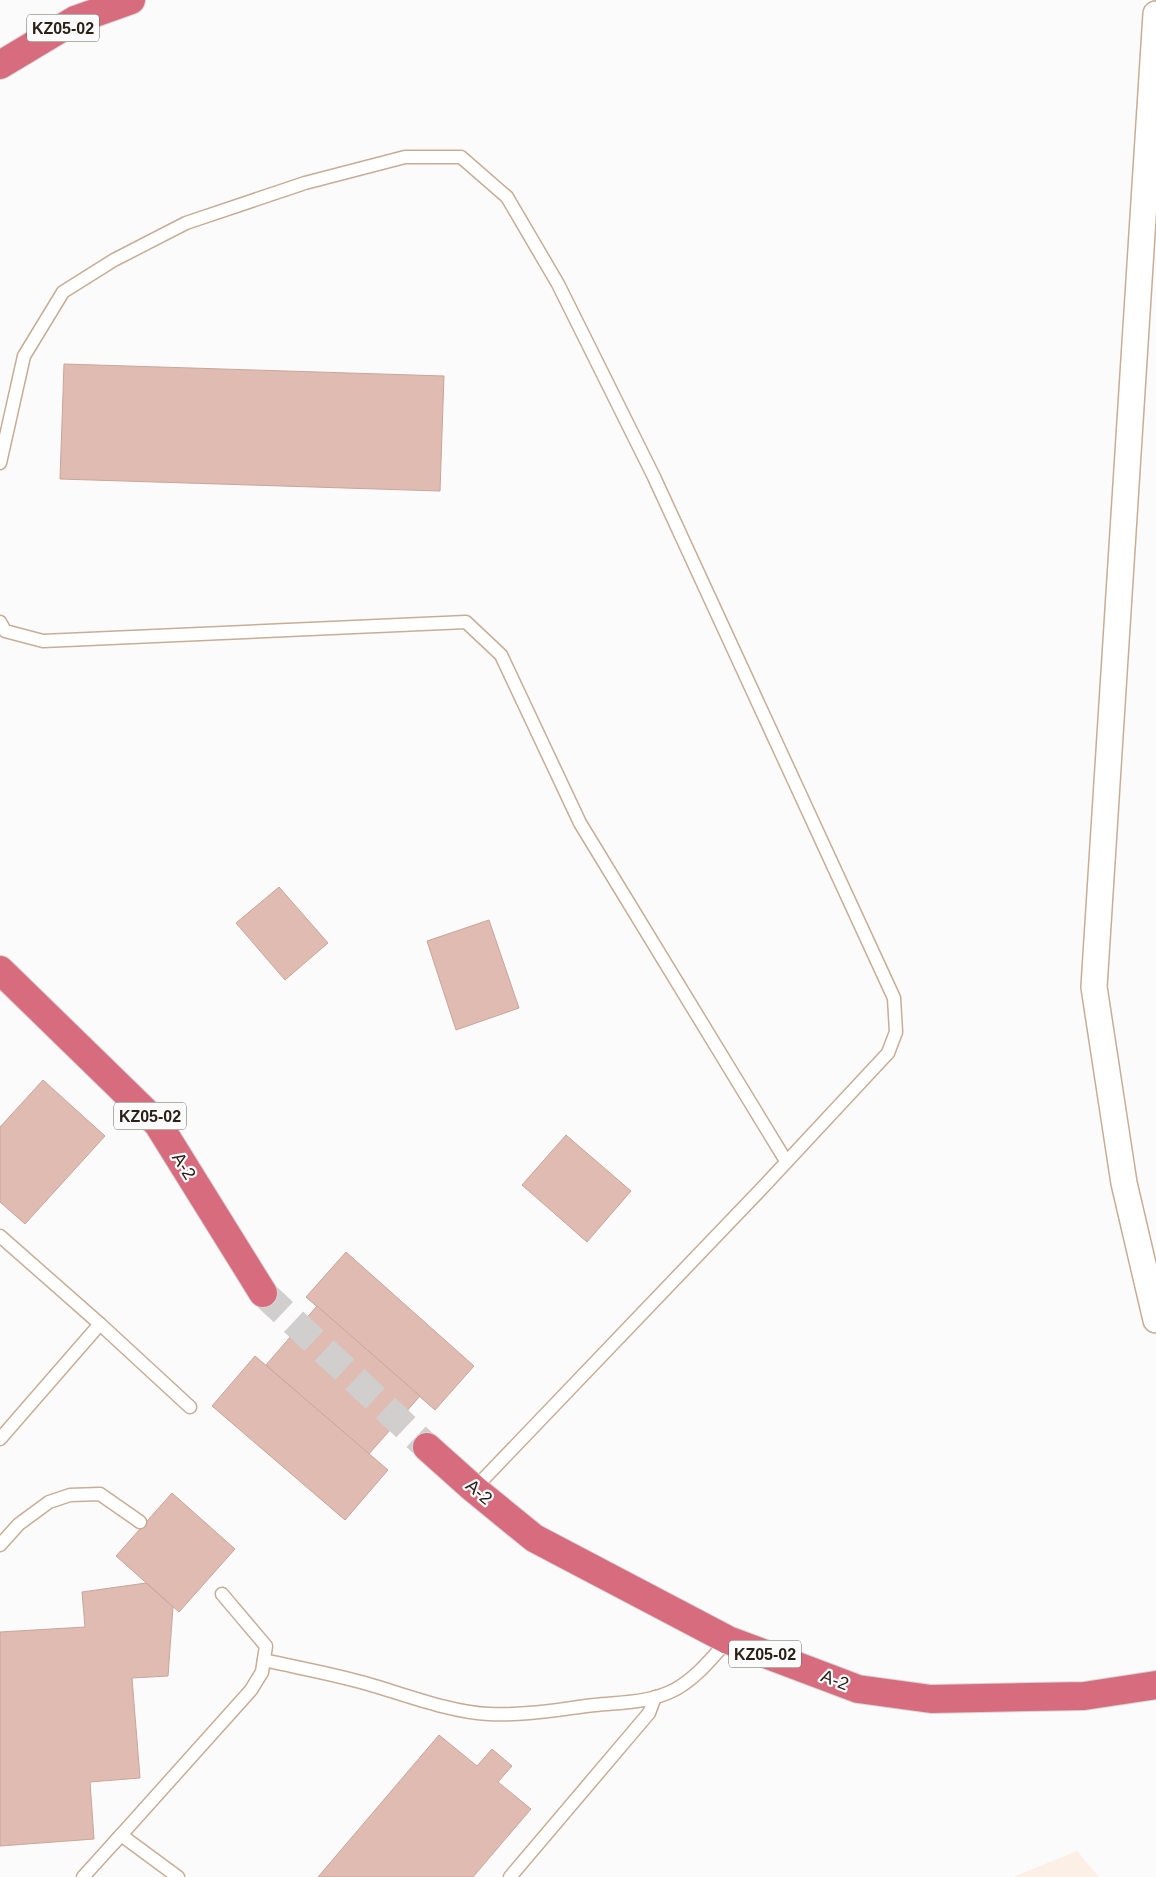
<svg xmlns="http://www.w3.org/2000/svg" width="1156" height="1877" viewBox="0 0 1156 1877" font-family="Arial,sans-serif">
<rect width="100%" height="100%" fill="#fbfbfb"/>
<!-- commercial -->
<path fill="#fcefe6" d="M1077,1851L1099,1877H1013Z"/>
<!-- building -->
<g fill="#e0bbb1" stroke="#c9a59b">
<path d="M64,364L444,376L440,491L60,479Z"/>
<path d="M279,887L328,943L285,980L236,923Z"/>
<path d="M489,920L519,1008L456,1030L427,941Z"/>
<path d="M43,1080L105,1136L25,1224L0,1202V1127Z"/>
<path d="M566,1135L631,1191L587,1242L522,1185Z"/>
<path d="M346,1252L474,1366L435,1410L306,1297Z"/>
<path d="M317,1306L420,1396L368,1455L266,1365Z"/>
<path d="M255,1356L388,1470L345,1520L212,1406Z"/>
<path d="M172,1493L235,1549L179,1612L116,1556Z"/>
<path d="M146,1583L173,1607L168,1676L132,1678L140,1778L90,1782L94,1839L0,1846V1632L85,1627L82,1592Z"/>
<path d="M439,1735L477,1766L492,1749L512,1766L498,1782L531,1809L473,1877H318Z"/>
</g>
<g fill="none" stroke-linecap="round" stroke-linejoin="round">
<!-- highway-tunnel -->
<path stroke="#d1cfcd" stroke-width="28" stroke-dasharray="28 14" stroke-linecap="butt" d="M263,1293L427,1447"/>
<!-- lane casing -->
<g stroke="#c8ad96" stroke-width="15">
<g id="lane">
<path d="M0,463L24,356L63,292L114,260L186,223L305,183L405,157H461L507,197L558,284L654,477L894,998L896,1032L888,1053L766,1184L474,1489"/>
<path d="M0,622L5,631L43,641L466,622L501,655L580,823L786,1161"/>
<path d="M0,1236L100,1324"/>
<path d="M0,1439L100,1324L190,1407"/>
<path d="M0,1545L19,1524L49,1502L70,1495L100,1494L140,1522"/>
<path d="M264,1660C299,1668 334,1674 368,1684C403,1694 453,1713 489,1714C525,1716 560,1709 595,1705C623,1702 650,1703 676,1689C697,1677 712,1658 728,1640"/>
<path d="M113,1844L251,1690L262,1672L266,1646L222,1594"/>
<path d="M83,1877L121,1835L178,1877"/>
<path d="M510,1877L649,1713L655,1697"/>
</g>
</g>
<!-- street casing -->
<g stroke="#c8ad96" stroke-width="28">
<path id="street" d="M1156,14L1094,987L1124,1183L1156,1320"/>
</g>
<!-- highway casing -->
<g stroke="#d9d7d5" stroke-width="30">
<g id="highway">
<path d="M0,65L75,20L131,0"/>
<path d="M0,970L158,1124L263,1293"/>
<path d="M427,1447L474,1489L534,1538L728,1640L858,1689L931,1699L1084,1696L1156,1685"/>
</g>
</g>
<!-- lane -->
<use href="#lane" stroke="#fff" stroke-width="12"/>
<!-- street -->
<use href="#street" stroke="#fff" stroke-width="25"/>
<!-- highway -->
<use href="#highway" stroke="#d86c7f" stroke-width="28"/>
</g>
<g text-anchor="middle" stroke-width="4.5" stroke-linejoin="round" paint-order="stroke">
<!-- shield labels -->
<g fill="#fbfbfb" stroke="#69625b" stroke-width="1">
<rect x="27" y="14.5" width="72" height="27" rx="4"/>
<rect x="114" y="1102.5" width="72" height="27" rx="4"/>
<rect x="729" y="1640.5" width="72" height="27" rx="4"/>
</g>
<g font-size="16" font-weight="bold" fill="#2a2017">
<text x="63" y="34">KZ05-02</text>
<text x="150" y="1122">KZ05-02</text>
<text x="765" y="1660">KZ05-02</text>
</g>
<!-- street labels -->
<g font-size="18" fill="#2a2017" stroke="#fbfbfb">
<text transform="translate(184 1166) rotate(58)" y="6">A-2</text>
<text transform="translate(479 1492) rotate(40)" y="6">A-2</text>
<text transform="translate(835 1680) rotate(21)" y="6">A-2</text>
</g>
</g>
</svg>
